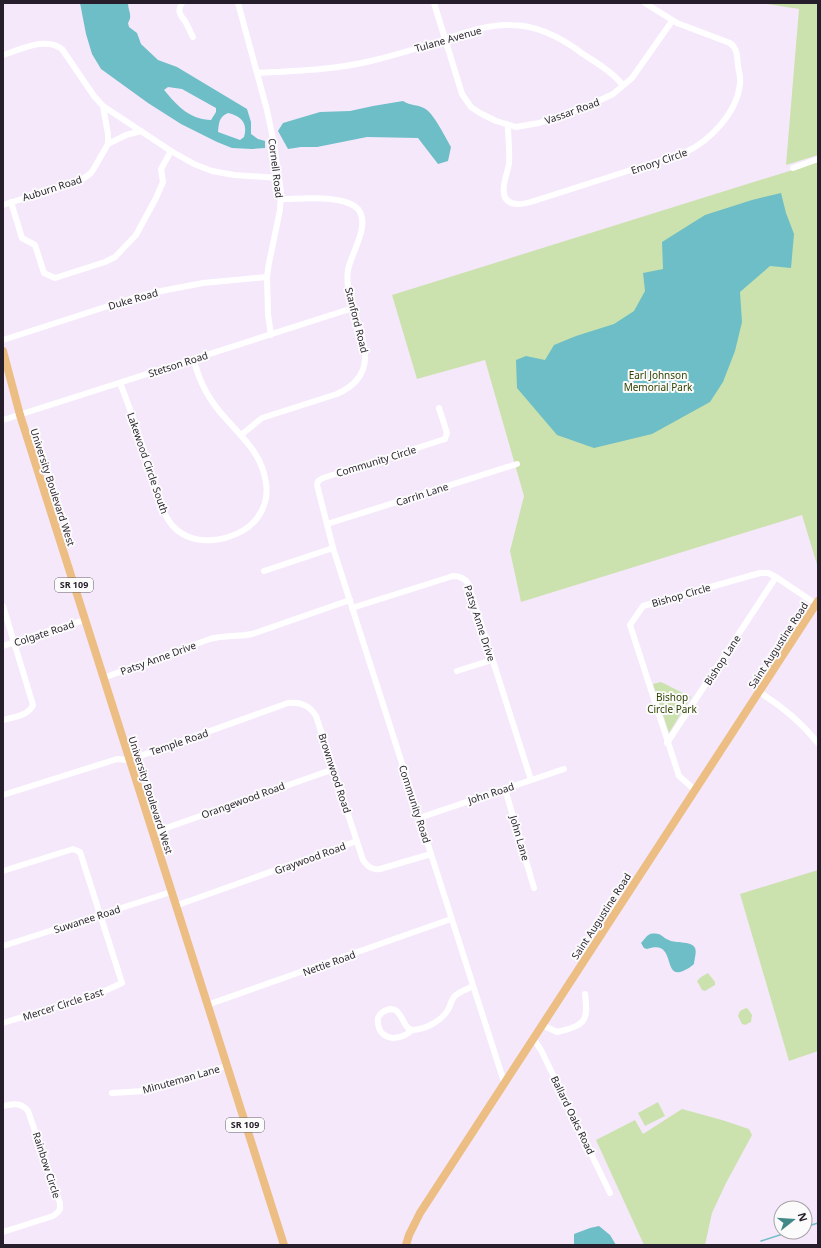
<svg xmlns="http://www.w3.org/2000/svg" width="821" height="1248" viewBox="0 0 821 1248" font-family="'Noto Sans',sans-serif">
<rect width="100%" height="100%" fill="#f5e8fb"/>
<!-- green -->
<g fill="#cce2ae">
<path d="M760,3H818V155L786,165L799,9Z"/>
<path d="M818,162V568L802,515L521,602L510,551L524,496L485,360L417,379L392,295Z"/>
<path d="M661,682L691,697L669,733L653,684Z"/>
<path d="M818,870V1051L789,1061L740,894Z"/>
<path d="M708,973L715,982V985L705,991L702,990L697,981L701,977Z"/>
<path d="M746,1008L748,1009L752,1015L751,1022L745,1025L742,1024L738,1016L740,1011Z"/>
<path d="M658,1102L665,1116L645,1126L638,1113Z"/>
<path d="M682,1109L722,1120L749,1129L752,1135L726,1183L712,1213L705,1245H644L596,1140L635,1120L643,1134Z"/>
</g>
<!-- water -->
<g fill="#6dbec6" fill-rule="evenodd">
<path d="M80,3H128C128,11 133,15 128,23L129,27L137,33L141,44L158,60L177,67L247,109L251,122V134L258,139L265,141V148L252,149L232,148L217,142L181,124L148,103L101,69L92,54L86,34ZM168,87L182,89L216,108V112L211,120C191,120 177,106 165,91L164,90ZM228,113C242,116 248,124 244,137L240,140L218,132C219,122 219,117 228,113Z"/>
<path d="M403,101C410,106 419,104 427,110C434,115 446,138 451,147L448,161L438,164L418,138L367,137L317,147H301L288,149L278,131L283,123L320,112L350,111L373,106Z"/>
<path d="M781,193L786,213L794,234L791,268L770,266L740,292L742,322L735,351L723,382L710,402L652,434L594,448L557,435L517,388L516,360L526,356L545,360L554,345L576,336L614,324L634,311L645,291L643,273L663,269L662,242L705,215L752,200Z"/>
<path d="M650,934C663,932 661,938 671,941C677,943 692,941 695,948C697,952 694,960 694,964C691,967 687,969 683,971C662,980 677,938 647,949L644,948L641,943L647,936Z"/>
<path d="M599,1226L610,1235L616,1245H574V1234L590,1228Z"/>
</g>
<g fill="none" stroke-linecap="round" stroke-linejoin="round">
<!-- stream -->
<g stroke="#6dbec6" stroke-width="1.5">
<path d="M805,1227L818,1223"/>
<path d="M761,1241L789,1232"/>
</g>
<!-- minor -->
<g stroke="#fff" stroke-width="6">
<path d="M182,3C177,11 180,15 185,21C188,26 190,32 193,37"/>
<path d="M238,3L267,110L274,144L281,192L280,210L269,263L267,277L268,314L271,335"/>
<path d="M434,3L462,94L471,107L480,113L496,121L516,127L539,123L588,106L613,94L632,78L672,21"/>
<path d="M3,55C20,50 46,36 62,49L94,96L103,106L171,151L194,164L212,171L234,175L279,178"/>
<path d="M257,73C295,71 333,70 371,61C396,55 422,47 446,39C467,32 489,24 511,25C538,25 562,38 583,54C597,63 612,72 623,85"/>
<path d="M508,125C508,138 510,151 509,163C508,171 505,177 504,185C501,207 518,206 534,201L684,153C710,141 737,113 740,84C741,78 739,72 738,66C737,57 738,49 730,43L677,23L645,3"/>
<path d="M108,144L126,135L141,131"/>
<path d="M793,168L818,159"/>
<path d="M11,202L22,238L35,245L44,273L55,278L105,262L115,257L136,235L156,198L163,182L161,169L171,151"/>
<path d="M3,205L81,180L90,174L93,170L108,144V134L103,106"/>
<path d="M3,340L133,298L161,291L203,283L267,277"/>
<path d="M120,383C131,410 140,438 149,466C155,484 160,511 172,525C190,546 222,543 244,530C260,520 269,502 266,483C262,455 245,440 227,420C211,403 199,382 194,360"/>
<path d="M439,408L447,433L445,439L323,478L318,481L317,485L333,548L504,1082"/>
<path d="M3,420L353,308"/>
<path d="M241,435L262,418L337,394C397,367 341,314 348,270C351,253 371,225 358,209C344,194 301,199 281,199"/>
<path d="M327,524L517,464"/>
<path d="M264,571L333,548"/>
<path d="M3,606L33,705C28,716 14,717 3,720"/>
<path d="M352,608L453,576C460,576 464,578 468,583L531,780"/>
<path d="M3,646L39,634L85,620"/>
<path d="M457,671L492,660"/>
<path d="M103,678L210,639C224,635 238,637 252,634L350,600"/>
<path d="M759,692C782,706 801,722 818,743"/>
<path d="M667,743L776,577"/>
<path d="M505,789L534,888"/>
<path d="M695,790L679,776L630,625L643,606L760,573H768L776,577L816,604"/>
<path d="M3,795L117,759L129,760L288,703C301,702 309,705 316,716L363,860C368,867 372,870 380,869L431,854"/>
<path d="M419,818L564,769"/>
<path d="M152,833L334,769"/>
<path d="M3,871L73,849L80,852L122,983L98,994L3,1023"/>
<path d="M175,906L357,841"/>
<path d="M3,946L171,892"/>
<path d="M207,1005L451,919"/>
<path d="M542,1025L557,1032C584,1025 589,1023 585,994"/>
<path d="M412,1030C397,1044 376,1039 378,1018C380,1014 383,1011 387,1010C403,1004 402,1031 413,1030C427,1029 443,1020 449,1008C451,1003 452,998 456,995C461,991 468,989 473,986"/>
<path d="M533,1038L541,1050L610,1193"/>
<path d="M112,1093L144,1091L226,1066"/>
<path d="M3,1106C14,1104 21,1102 28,1111L60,1203V1209L58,1212L53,1216L3,1232"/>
</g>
<!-- major -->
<g stroke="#edbe83" stroke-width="8">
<path d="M3,351L20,415L284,1245"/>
<path d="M406,1245L409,1235L420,1213L818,601"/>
</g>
</g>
<g text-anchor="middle" stroke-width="4" stroke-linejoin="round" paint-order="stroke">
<!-- shield labels -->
<g fill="#fbfbfb" stroke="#666069" stroke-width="1">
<rect x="55" y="578" width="38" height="14" rx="3"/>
<rect x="226" y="1118" width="38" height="14" rx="3"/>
</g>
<g font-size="9" font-weight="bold" fill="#261e2a">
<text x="74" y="588">SR 109</text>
<text x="245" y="1128">SR 109</text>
</g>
<!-- street labels -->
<g font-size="10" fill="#261e2a" stroke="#fbfbfb">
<text transform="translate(448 39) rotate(-16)" y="4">Tulane Avenue</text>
<text transform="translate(572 111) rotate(-20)" y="4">Vassar Road</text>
<text transform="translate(659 161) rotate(-19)" y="4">Emory Circle</text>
<text transform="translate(276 168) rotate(83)" y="4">Cornell Road</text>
<text transform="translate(52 188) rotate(-18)" y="4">Auburn Road</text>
<text transform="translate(133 299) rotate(-16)" y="4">Duke Road</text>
<text transform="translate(357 320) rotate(76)" y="4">Stanford Road</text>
<text transform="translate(178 364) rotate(-18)" y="4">Stetson Road</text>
<text transform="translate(376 461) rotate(-17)" y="4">Community Circle</text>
<text transform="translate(148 463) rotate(71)" y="4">Lakewood Circle South</text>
<text transform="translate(53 487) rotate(72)" y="4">University Boulevard West</text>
<text transform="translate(422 494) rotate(-18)" y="4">Carrin Lane</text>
<text transform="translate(681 595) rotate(-16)" y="4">Bishop Circle</text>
<text transform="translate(480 623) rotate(72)" y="4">Patsy Anne Drive</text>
<text transform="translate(44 633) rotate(-18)" y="4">Colgate Road</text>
<text transform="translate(778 645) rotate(-57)" y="4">Saint Augustine Road</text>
<text transform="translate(158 658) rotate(-20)" y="4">Patsy Anne Drive</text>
<text transform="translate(722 660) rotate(-57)" y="4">Bishop Lane</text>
<text transform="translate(179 742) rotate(-19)" y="4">Temple Road</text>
<text transform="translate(335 773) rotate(72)" y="4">Brownwood Road</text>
<text transform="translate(491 793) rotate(-18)" y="4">John Road</text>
<text transform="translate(151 795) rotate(72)" y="4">University Boulevard West</text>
<text transform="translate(243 800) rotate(-20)" y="4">Orangewood Road</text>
<text transform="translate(415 804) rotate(72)" y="4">Community Road</text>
<text transform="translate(520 838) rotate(74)" y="4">John Lane</text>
<text transform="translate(310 858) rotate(-20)" y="4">Graywood Road</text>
<text transform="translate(601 916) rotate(-57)" y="4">Saint Augustine Road</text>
<text transform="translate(87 919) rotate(-18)" y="4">Suwanee Road</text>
<text transform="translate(329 963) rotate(-20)" y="4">Nettie Road</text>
<text transform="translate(63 1004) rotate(-18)" y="4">Mercer Circle East</text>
<text transform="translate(181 1079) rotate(-16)" y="4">Minuteman Lane</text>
<text transform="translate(573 1115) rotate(64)" y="4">Ballard Oaks Road</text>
<text transform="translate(47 1165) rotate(72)" y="4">Rainbow Circle</text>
</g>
<!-- park labels -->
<g font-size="10" fill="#2f4202" stroke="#fbfbfb">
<text x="658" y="379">Earl Johnson<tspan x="658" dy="12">Memorial Park</tspan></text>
<text x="672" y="701">Bishop<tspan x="672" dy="12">Circle Park</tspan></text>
</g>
</g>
<!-- border -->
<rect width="821" height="1248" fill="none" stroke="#261e2a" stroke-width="8"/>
<!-- north arrow -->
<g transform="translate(793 1220) rotate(73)"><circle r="19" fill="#fbfbfb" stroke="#a6a3a7"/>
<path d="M0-3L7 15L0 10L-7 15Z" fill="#418989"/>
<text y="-6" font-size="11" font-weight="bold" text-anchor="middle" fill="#261e2a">N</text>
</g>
</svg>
